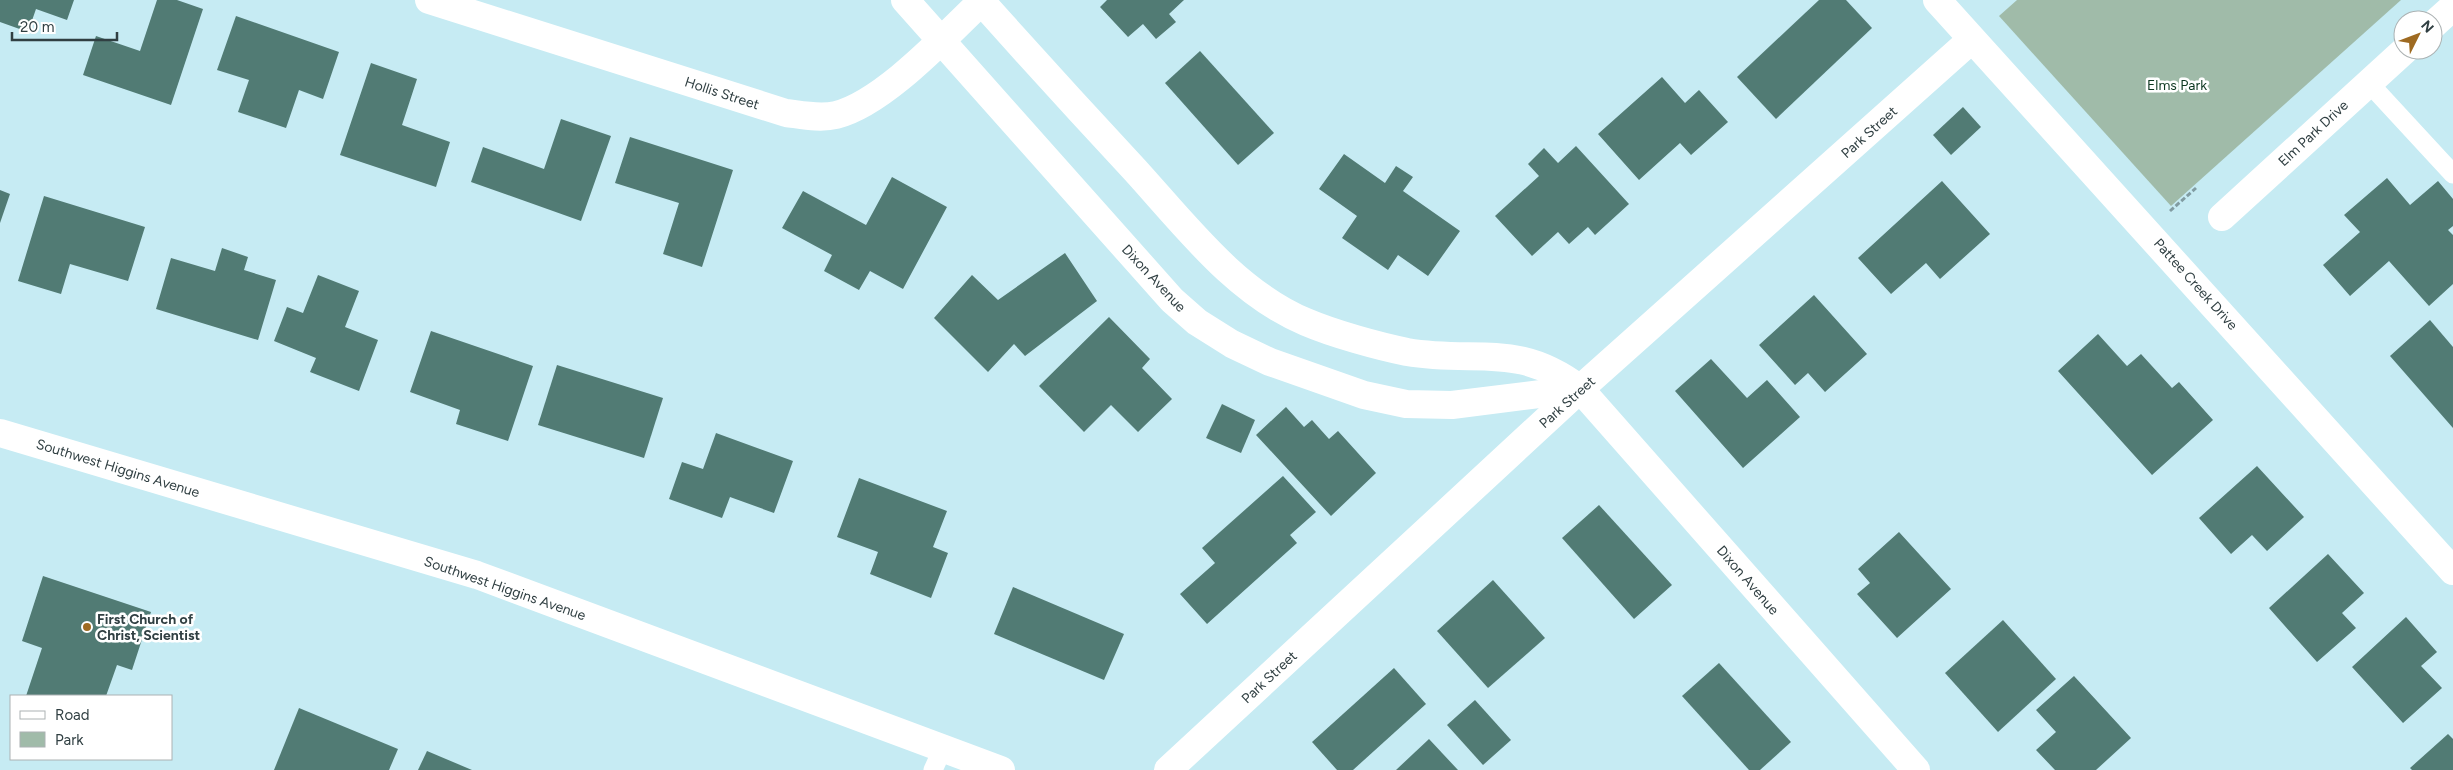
<svg xmlns="http://www.w3.org/2000/svg" width="2453" height="770" viewBox="0 0 2453 770" font-family="Figtree,sans-serif">
<rect width="100%" height="100%" fill="#c6ebf3"/>
<!-- green -->
<path fill="#a0bba9" d="M2017,0H2401L2171,206L1999,16Z"/>
<!-- building -->
<g fill="#517b74">
<path d="M0,0H74L67,20L36,9L28,32L0,22Z"/>
<path d="M157,0H177L203,9L171,105L83,75L96,36L140,51Z"/>
<path d="M1107,0H1184L1169,14L1176,22L1156,39L1143,24L1128,37L1100,7Z"/>
<path d="M1819,0H1846L1872,28L1776,119L1737,77Z"/>
<path d="M236,16L339,52L323,99L299,90L286,128L238,112L249,80L217,70Z"/>
<path d="M1200,51L1274,133L1238,165L1165,83Z"/>
<path d="M371,63L417,79L402,125L450,142L436,187L340,155Z"/>
<path d="M1662,77L1685,103L1699,90L1728,122L1691,155L1680,143L1639,180L1598,134Z"/>
<path d="M1963,107L1981,127L1951,155L1933,135Z"/>
<path d="M561,119L611,136L581,221L471,182L483,147L544,169Z"/>
<path d="M630,137L733,170L702,267L663,254L679,203L615,183Z"/>
<path d="M1576,146L1629,204L1595,235L1588,227L1569,244L1558,232L1532,256L1495,216L1539,176L1528,164L1544,148L1558,163Z"/>
<path d="M1344,154L1385,183L1396,166L1413,177L1403,191L1460,231L1428,276L1398,255L1388,270L1342,238L1357,216L1319,189Z"/>
<path d="M892,177L947,207L903,289L870,271L859,290L824,271L832,255L782,228L803,191L866,225Z"/>
<path d="M2387,178L2410,205L2438,181L2453,199V226L2448,230L2453,235V284L2429,306L2389,261L2350,296L2323,265L2360,232L2344,215Z"/>
<path d="M1942,181L1990,234L1940,279L1926,263L1891,294L1858,258Z"/>
<path d="M0,190L10,194L0,223Z"/>
<path d="M44,196L145,227L128,281L70,264L61,294L18,281Z"/>
<path d="M222,248L248,257L244,270L276,280L258,340L156,309L171,258L215,271Z"/>
<path d="M1065,253L1097,301L1025,356L1014,344L988,372L934,318L972,275L998,300Z"/>
<path d="M318,275L359,291L345,327L378,340L359,391L310,372L316,358L274,341L287,307L303,313Z"/>
<path d="M1814,295L1867,354L1825,392L1808,373L1795,385L1759,345Z"/>
<path d="M1109,317L1150,359L1142,368L1172,399L1138,432L1111,405L1084,432L1039,386Z"/>
<path d="M2430,320L2453,347V428L2390,356Z"/>
<path d="M431,331L533,366L508,441L456,424L460,410L410,392Z"/>
<path d="M2098,334L2127,366L2141,354L2172,388L2179,382L2213,420L2152,475L2058,371Z"/>
<path d="M1711,359L1747,398L1767,380L1800,417L1743,468L1675,391Z"/>
<path d="M557,365L663,398L644,458L538,425Z"/>
<path d="M1222,404L1255,420L1241,453L1206,438Z"/>
<path d="M1286,407L1304,427L1312,420L1329,439L1338,431L1376,473L1331,516L1256,435Z"/>
<path d="M716,433L793,461L774,513L730,497L722,518L669,499L682,462L703,469Z"/>
<path d="M2257,466L2304,517L2267,551L2252,535L2231,554L2199,518Z"/>
<path d="M1283,476L1316,512L1290,535L1297,543L1207,624L1180,594L1215,563L1202,548Z"/>
<path d="M859,478L947,511L933,547L948,553L931,598L870,574L878,552L837,537Z"/>
<path d="M1599,505L1672,585L1634,619L1562,538Z"/>
<path d="M1899,532L1951,589L1897,638L1857,594L1870,583L1858,569Z"/>
<path d="M2328,554L2364,593L2342,613L2356,628L2317,662L2269,608Z"/>
<path d="M43,576L151,612L132,670L117,665L106,696H26L42,648L22,641Z"/>
<path d="M1493,580L1545,638L1488,688L1437,631Z"/>
<path d="M1013,587L1124,634L1104,680L994,634Z"/>
<path d="M2406,617L2437,652L2421,666L2442,688L2403,723L2352,667Z"/>
<path d="M2003,620L2056,679L1998,732L1945,673Z"/>
<path d="M1719,663L1791,742L1760,770H1749L1682,696Z"/>
<path d="M1394,668L1426,704L1353,770H1337L1312,742Z"/>
<path d="M2074,676L2131,738L2096,770H2055L2036,750L2056,732L2036,710Z"/>
<path d="M1475,700L1511,740L1483,765L1447,725Z"/>
<path d="M299,708L398,749L389,770H274Z"/>
<path d="M2448,734L2453,739V770H2412L2410,768Z"/>
<path d="M1429,739L1458,770H1396Z"/>
<path d="M427,751L472,770H418Z"/>
</g>
<g fill="none" stroke-linecap="round" stroke-linejoin="round">
<!-- path -->
<path stroke="#819ca2" stroke-width="3" stroke-dasharray="5 2.5" stroke-linecap="butt" d="M2170,211L2196,188"/>
<!-- lane -->
<g stroke="#fff" stroke-width="19">
<path d="M2368,82L2453,174"/>
<path d="M933,770L943,748"/>
</g>
<!-- street -->
<g stroke="#fff" stroke-width="28">
<path d="M429,0L786,113C802,115 820,119 836,115C884,103 946,35 983,0"/>
<path d="M905,0L1172,300L1197,322L1232,344L1270,362L1364,395L1406,404L1452,405L1580,389"/>
<path d="M980,0C1031,57 1083,114 1135,170C1185,225 1236,293 1306,322C1334,334 1378,346 1407,352C1477,364 1517,341 1580,389L1916,770"/>
<path d="M1937,0L2453,571"/>
<path d="M2433,25L2453,7"/>
<path d="M2222,217L2405,50"/>
<path d="M1168,770L1580,389L1971,40"/>
</g>
<!-- secondary -->
<path stroke="#fff" stroke-width="28" d="M0,433L477,575L1001,770"/>
</g>
<!-- markers -->
<circle fill="#9e6a21" stroke="#fff" stroke-width="2" cx="87" cy="627" r="5"/>
<g text-anchor="middle" stroke-width="5" stroke-linejoin="round" paint-order="stroke">
<!-- park labels -->
<g font-size="14" fill="#0b361f" stroke="#fff">
<text x="2177" y="90">Elms Park</text>
</g>
<!-- street labels -->
<g font-size="14" fill="#303f42" stroke="#fff">
<text transform="translate(722 93) rotate(18)" y="5">Hollis Street</text>
<text transform="translate(1869 132) rotate(-42)" y="5">Park Street</text>
<text transform="translate(2313 133) rotate(-43)" y="5">Elm Park Drive</text>
<text transform="translate(1154 278) rotate(47)" y="5">Dixon Avenue</text>
<text transform="translate(2196 284) rotate(48)" y="5">Pattee Creek Drive</text>
<text transform="translate(1567 402) rotate(-42)" y="5">Park Street</text>
<text transform="translate(118 468) rotate(17)" y="5">Southwest Higgins Avenue</text>
<text transform="translate(1748 580) rotate(49)" y="5">Dixon Avenue</text>
<text transform="translate(505 588) rotate(19)" y="5">Southwest Higgins Avenue</text>
<text transform="translate(1269 677) rotate(-43)" y="5">Park Street</text>
</g>
<!-- poi labels -->
<g font-size="14" font-weight="bold" fill="#303f42" stroke="#fff" text-anchor="start">
<text x="97" y="624">First Church of<tspan x="97" dy="16">Christ, Scientist</tspan></text>
</g>
</g>
<!-- legend -->
<rect x="10" y="695" width="162" height="65" fill="#ffffff" stroke="#acb2b3"/>
<rect x="20" y="711" width="25" height="8" fill="#ffffff" stroke="#acb2b3"/>
<text x="55" y="720" font-size="15" fill="#303f42">Road</text>
<rect x="20" y="732" width="25" height="15" fill="#a0bba9" stroke="#acb2b3"/>
<text x="55" y="745" font-size="15" fill="#303f42">Park</text>
<!-- north arrow -->
<g transform="translate(2418 35) rotate(48)"><circle r="24" fill="#ffffff" stroke="#acb2b3"/>
<path d="M0-4L9 19L0 12L-9 19Z" fill="#9e6a21"/>
<text y="-8" font-size="14" font-weight="bold" text-anchor="middle" fill="#303f42">N</text>
</g>
<!-- scale -->
<path d="M12 32v8h105v-8" fill="none" stroke="#303f42" stroke-width="2.5"/>
<text x="20" y="32" font-size="15" fill="#303f42" stroke="#ffffff" stroke-width="4" paint-order="stroke">20 m</text>
</svg>
